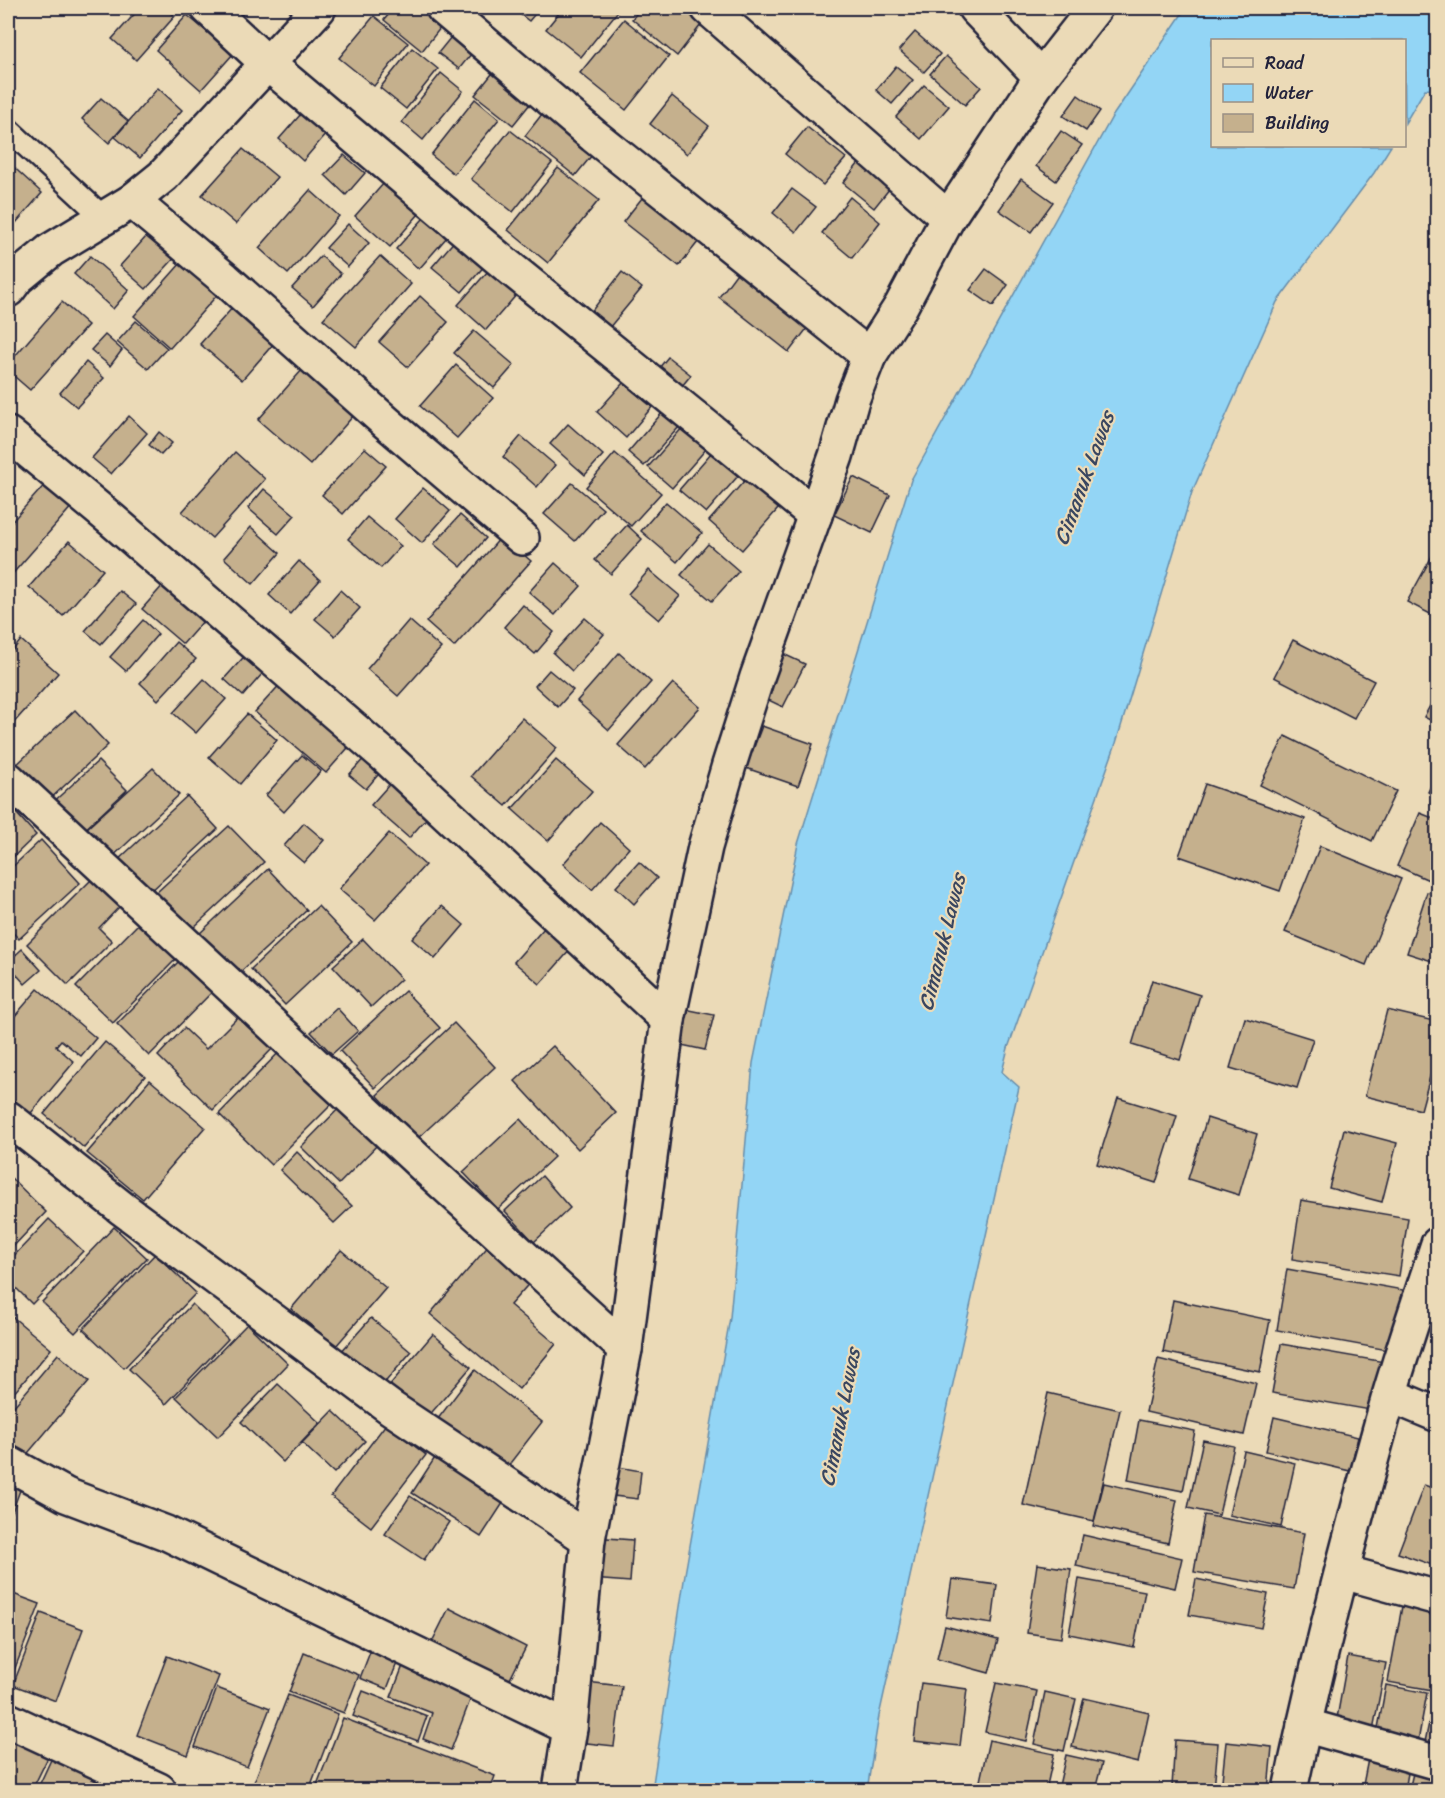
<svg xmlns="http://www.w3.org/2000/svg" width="1445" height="1798" viewBox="0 0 1445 1798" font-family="Sriracha,sans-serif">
<rect width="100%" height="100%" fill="#ebdab7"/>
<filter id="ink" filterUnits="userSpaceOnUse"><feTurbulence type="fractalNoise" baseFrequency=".0167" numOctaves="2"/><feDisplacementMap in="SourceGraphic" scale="12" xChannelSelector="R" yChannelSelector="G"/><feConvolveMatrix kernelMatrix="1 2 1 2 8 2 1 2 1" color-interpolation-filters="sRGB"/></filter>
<g filter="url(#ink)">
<!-- water -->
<path fill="#93d5f5" stroke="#668dab" stroke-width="1.5" d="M1186,8H1437V90L1425,89L1405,123L1404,40H1212V146H1391L1374,173L1277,302L1192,492L1116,743L1008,1048L1002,1072L1019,1087L879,1716L867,1790H652L685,1574L730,1318L753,1063L798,844L911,480L1112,117Z"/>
<!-- building -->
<g fill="#c5b08d" stroke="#22223b" stroke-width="1.5">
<path d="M140,8H165L175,16L136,60L112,39Z"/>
<path d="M394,8H436L449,17L422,51L384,20Z"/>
<path d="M512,8H540L529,21Z"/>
<path d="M563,8H614L618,11L581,57L546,29Z"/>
<path d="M641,8H688L704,21L677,56L632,19Z"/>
<path d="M187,15L233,54L201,90L156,50Z"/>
<path d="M374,16L408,43L374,86L339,58Z"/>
<path d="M624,19L669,56L626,110L580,73Z"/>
<path d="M915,32L940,54L924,72L899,50Z"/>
<path d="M451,37L472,53L459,69L438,53Z"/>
<path d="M412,48L438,69L406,109L380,88Z"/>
<path d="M946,56L981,87L965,105L930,74Z"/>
<path d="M500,64L538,94L513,125L475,95Z"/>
<path d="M896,66L913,80L892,104L876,90Z"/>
<path d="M441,73L463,91L423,140L402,122Z"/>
<path d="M924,85L949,106L921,139L896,117Z"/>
<path d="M158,88L182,110L140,158L115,137Z"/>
<path d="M1078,95L1100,111L1086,131L1063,116Z"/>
<path d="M672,96L709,126L687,154L650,124Z"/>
<path d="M101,98L128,121L109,143L82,119Z"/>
<path d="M475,99L499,119L454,174L431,155Z"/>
<path d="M308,106L332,127L303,161L279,139Z"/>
<path d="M546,109L597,149L575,176L525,136Z"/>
<path d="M807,127L846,158L823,185L785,154Z"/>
<path d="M510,130L552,163L513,212L471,179Z"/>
<path d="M1061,131L1082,145L1056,181L1036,166Z"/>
<path d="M243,149L277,177L236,224L202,195Z"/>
<path d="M867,153L898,178L874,208L843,183Z"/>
<path d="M344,155L365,173L346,195L325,175Z"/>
<path d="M8,162L42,193L8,232Z"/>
<path d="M558,168L599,200L548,263L508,230Z"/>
<path d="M391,175L426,206L390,247L355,216Z"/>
<path d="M1021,179L1053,202L1031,232L999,210Z"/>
<path d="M792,189L816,207L796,232L773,213Z"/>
<path d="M310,190L339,216L288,274L259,248Z"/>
<path d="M646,193L702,237L679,266L623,222Z"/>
<path d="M850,197L880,222L852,258L822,233Z"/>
<path d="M432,209L454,229L419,269L396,249Z"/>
<path d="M348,224L369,243L348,267L326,248Z"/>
<path d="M154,228L181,251L146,289L120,266Z"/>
<path d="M456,239L486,264L462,292L432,267Z"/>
<path d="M90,256L129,290L113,309L74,274Z"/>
<path d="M321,256L341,274L313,306L292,288Z"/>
<path d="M380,256L411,284L356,347L323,319Z"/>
<path d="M496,262L524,286L486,330L458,305Z"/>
<path d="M181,263L218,294L170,348L134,316Z"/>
<path d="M986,269L1008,285L993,306L970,290Z"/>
<path d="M739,270L809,326L789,352L719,297Z"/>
<path d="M622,272L642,288L609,328L590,313Z"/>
<path d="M420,296L448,322L408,367L379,342Z"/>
<path d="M62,302L88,325L30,390L8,371V364Z"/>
<path d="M234,306L275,342L242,380L200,344Z"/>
<path d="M136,321L167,348L148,369L117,342Z"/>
<path d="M474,331L514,365L494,388L454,353Z"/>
<path d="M105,335L122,350L110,366L91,350Z"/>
<path d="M668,357L691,375L677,392L654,374Z"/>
<path d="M86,362L104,378L77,407L60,393Z"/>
<path d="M456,365L493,398L457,438L420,406Z"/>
<path d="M302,370L354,415L310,465L258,420Z"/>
<path d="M623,383L652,407L626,438L597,412Z"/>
<path d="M662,413L679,427L644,466L628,452Z"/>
<path d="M129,416L147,433L111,474L92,458Z"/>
<path d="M690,419L714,440L672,488L648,467Z"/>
<path d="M568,424L603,455L585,475L550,444Z"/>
<path d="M159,432L172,443L161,455L149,445Z"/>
<path d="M521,436L555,465L537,487L503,457Z"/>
<path d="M365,448L386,466L343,514L322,495Z"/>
<path d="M235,452L265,479L212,538L182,512Z"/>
<path d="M615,453L661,493L631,526L586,487Z"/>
<path d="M711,453L738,476L706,513L679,490Z"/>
<path d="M752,472L785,501L742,550L709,521Z"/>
<path d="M853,477L890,495L872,533L834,515Z"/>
<path d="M47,482L73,505L8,579V526Z"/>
<path d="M572,483L603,509L575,541L544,514Z"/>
<path d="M423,488L450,511L422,543L395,519Z"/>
<path d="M264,489L295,515L278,534L248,508Z"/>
<path d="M666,502L702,533L677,562L641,531Z"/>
<path d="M460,515L486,538L461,567L434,544Z"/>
<path d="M367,517L401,546L381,568L348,539Z"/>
<path d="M627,525L642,539L611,574L595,560Z"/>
<path d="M251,527L280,553L253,584L224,558Z"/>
<path d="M502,536L531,561L454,647L426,622Z"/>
<path d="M69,541L103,570L63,616L29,587Z"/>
<path d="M708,544L739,571L712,601L681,575Z"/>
<path d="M1438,545V618L1407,602Z"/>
<path d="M299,561L320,580L290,614L269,595Z"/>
<path d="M555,563L581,586L555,615L529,592Z"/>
<path d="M649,570L680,596L659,620L628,594Z"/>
<path d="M172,575L212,611L183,644L142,609Z"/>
<path d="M340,590L360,608L335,636L315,619Z"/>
<path d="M120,591L136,604L101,644L85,631Z"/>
<path d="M523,605L554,632L535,654L504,627Z"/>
<path d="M585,618L604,634L572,671L553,653Z"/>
<path d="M143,620L158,634L126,671L110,657Z"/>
<path d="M409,620L441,648L398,696L367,669Z"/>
<path d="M21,640L58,673L10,727L8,724V656Z"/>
<path d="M1293,640L1374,681L1354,718L1274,677Z"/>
<path d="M176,642L196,659L158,700L140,683Z"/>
<path d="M250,650L269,666L243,696L224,679Z"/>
<path d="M777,651L805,664L783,707L756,694Z"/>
<path d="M619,653L651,682L609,730L577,701Z"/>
<path d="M549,670L573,690L558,707L535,686Z"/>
<path d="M204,679L226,699L196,733L173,713Z"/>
<path d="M284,680L354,741L326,773L255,712Z"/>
<path d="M673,683L700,707L645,769L618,745Z"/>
<path d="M1438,691V724L1424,717Z"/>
<path d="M75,710L108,745L47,802L14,767Z"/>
<path d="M247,714L277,740L240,784L209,757Z"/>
<path d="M522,718L557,748L506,806L471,776Z"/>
<path d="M762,726L813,744L798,786L746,768Z"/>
<path d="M1285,736L1396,791L1372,841L1260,785Z"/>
<path d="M302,755L321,771L284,812L266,795Z"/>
<path d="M367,755L383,769L366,789L349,775Z"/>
<path d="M556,760L592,791L548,841L512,809Z"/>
<path d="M98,761L127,790L79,835L50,805Z"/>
<path d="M153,768L179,795L110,859L84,831Z"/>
<path d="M1438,771V797L1428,792Z"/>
<path d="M395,778L433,811L409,838L371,805Z"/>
<path d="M1205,784L1305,819L1280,891L1179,856Z"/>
<path d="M187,796L218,829L149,893L118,860Z"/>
<path d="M8,804L36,835L8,862Z"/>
<path d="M1420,813L1438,820V884L1397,866Z"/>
<path d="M600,822L629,848L592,890L563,864Z"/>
<path d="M304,823L324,840L304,863L284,846Z"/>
<path d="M229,826L264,862L192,929L157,892Z"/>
<path d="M389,833L425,865L375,920L339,889Z"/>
<path d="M41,840L80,883L19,939L8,928V871Z"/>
<path d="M1320,846L1401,879L1366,965L1285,932Z"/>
<path d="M639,862L657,878L634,904L616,887Z"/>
<path d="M268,869L307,910L236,976L198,935Z"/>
<path d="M92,879L120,906L99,928L112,941L68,985L27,944Z"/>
<path d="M1427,892L1438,895V963L1407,953Z"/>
<path d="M318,906L352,942L285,1005L251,969Z"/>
<path d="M442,906L464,925L435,959L412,939Z"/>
<path d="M141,921L178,957L113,1023L76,987Z"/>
<path d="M545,927L571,949L540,984L514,962Z"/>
<path d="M363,939L401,979L371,1007L333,966Z"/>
<path d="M22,949L41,970L25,984L8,965V962Z"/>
<path d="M183,957L215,989L149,1056L117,1024Z"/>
<path d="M1152,980L1200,995L1180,1060L1132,1045Z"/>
<path d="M38,989L96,1038L81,1056L61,1040L56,1046L74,1062L26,1119L8,1104V1024Z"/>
<path d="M405,991L440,1028L375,1088L340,1051Z"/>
<path d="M337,1008L358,1031L332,1054L311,1032Z"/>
<path d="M685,1009L714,1015L705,1050L677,1044Z"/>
<path d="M1387,1010L1438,1022V1047L1421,1110L1365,1096Z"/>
<path d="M241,1014L274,1047L213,1110L158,1056L184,1028L206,1049Z"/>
<path d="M1245,1018L1313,1039L1297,1088L1230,1068Z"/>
<path d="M454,1023L495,1067L418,1138L377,1095Z"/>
<path d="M105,1042L145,1076L84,1148L44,1114Z"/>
<path d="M553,1046L616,1113L578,1149L515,1081Z"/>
<path d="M284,1047L337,1099L271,1165L219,1114Z"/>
<path d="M150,1080L205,1127L143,1199L87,1153Z"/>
<path d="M1118,1098L1177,1116L1156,1183L1097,1164Z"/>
<path d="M345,1102L383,1139L339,1184L301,1147Z"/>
<path d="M1207,1118L1257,1134L1239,1195L1188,1179Z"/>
<path d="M520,1119L554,1157L498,1209L463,1172Z"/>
<path d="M1344,1129L1397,1143L1382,1202L1329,1188Z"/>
<path d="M297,1152L352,1206L334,1223L280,1170Z"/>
<path d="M8,1175L46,1212L8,1252Z"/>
<path d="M542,1176L570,1208L534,1242L505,1211Z"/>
<path d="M1301,1200L1408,1218L1399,1276L1292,1259Z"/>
<path d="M49,1219L83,1251L32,1304L8,1280V1262Z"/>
<path d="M114,1227L147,1258L75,1333L42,1302Z"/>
<path d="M491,1243L533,1279L510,1305L556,1344L519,1389L430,1314Z"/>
<path d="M341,1250L386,1288L336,1346L291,1309Z"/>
<path d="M155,1254L196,1293L124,1368L83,1329Z"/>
<path d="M1287,1269L1403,1290L1393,1351L1277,1330Z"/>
<path d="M1173,1300L1270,1320L1260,1372L1163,1352Z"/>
<path d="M192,1304L228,1339L166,1404L129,1369Z"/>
<path d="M8,1313L51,1349L8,1400Z"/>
<path d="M371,1318L411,1352L381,1387L340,1353Z"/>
<path d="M247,1324L288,1364L218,1437L176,1397Z"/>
<path d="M433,1334L471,1367L426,1419L388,1387Z"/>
<path d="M1281,1344L1385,1362L1376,1411L1272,1393Z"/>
<path d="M58,1354L89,1381L23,1459L8,1445V1413Z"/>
<path d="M1158,1359L1256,1383L1244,1435L1146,1412Z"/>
<path d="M475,1370L542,1422L504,1471L437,1420Z"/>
<path d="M278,1384L320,1423L283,1462L241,1422Z"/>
<path d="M1048,1393L1120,1410L1094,1521L1023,1505Z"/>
<path d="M333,1411L365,1441L334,1473L302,1443Z"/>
<path d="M1274,1417L1358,1437L1350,1471L1266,1451Z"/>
<path d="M1139,1420L1195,1431L1183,1491L1128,1480Z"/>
<path d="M386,1424L426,1455L371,1527L331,1496Z"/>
<path d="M1203,1440L1234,1446L1219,1515L1188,1508Z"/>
<path d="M1244,1451L1295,1463L1281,1527L1229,1515Z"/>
<path d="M438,1453L507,1497L481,1537L412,1493Z"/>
<path d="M618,1467L641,1471L638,1499L614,1496Z"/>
<path d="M8,1476L23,1482L8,1523Z"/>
<path d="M1104,1483L1177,1500L1168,1543L1093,1526Z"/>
<path d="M1424,1485L1438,1490V1567L1398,1553Z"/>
<path d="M410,1496L449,1522L424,1560L385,1534Z"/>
<path d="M1204,1515L1304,1533L1294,1589L1194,1572Z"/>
<path d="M1083,1535L1182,1558L1175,1588L1076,1566Z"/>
<path d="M594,1537L633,1540L630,1582L591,1579Z"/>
<path d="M1037,1564L1071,1569L1061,1638L1027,1633Z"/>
<path d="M952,1579L997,1585L992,1624L946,1617Z"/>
<path d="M1079,1579L1145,1591L1134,1647L1069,1634Z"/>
<path d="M1196,1579L1268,1594L1261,1628L1189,1615Z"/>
<path d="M8,1592L40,1604L8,1686Z"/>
<path d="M1403,1601L1438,1608V1691L1388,1682Z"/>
<path d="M449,1608L526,1647L508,1683L431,1644Z"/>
<path d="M41,1613L83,1629L56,1701L13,1685Z"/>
<path d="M945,1626L998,1640L989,1673L937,1659Z"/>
<path d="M372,1647L399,1658L387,1689L360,1678Z"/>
<path d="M304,1653L359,1675L344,1713L289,1692Z"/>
<path d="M167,1656L219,1676L188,1755L137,1735Z"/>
<path d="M1348,1656L1386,1663L1373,1730L1336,1724Z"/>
<path d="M404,1663L474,1690L451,1750L423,1739L432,1713L391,1697Z"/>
<path d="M586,1682L622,1686L614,1746L578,1742Z"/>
<path d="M921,1683L967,1689L960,1746L914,1741Z"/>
<path d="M996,1683L1037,1691L1026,1741L985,1732Z"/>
<path d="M1386,1685L1427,1693L1417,1747L1376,1739Z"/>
<path d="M217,1688L270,1708L247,1767L195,1747Z"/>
<path d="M363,1691L427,1716L418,1741L353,1716Z"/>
<path d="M1045,1692L1076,1699L1064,1751L1034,1744Z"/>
<path d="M1435,1694H1438V1745L1425,1742Z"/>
<path d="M288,1695L338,1714L309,1790H251Z"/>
<path d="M1084,1698L1149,1713L1138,1763L1072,1747Z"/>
<path d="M343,1718L495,1776L490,1790H315Z"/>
<path d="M8,1724L54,1745L32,1790H15L8,1787Z"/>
<path d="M989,1740L1054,1754L1046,1790H978Z"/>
<path d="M1175,1740L1218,1743L1214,1790L1172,1787Z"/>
<path d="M1226,1742L1272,1747L1268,1790H1221Z"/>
<path d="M55,1751L109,1777L102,1790H37Z"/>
<path d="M1369,1754L1410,1762L1405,1790H1362Z"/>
<path d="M1066,1755L1102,1763L1095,1790H1058Z"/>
<path d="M1414,1769L1438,1773V1790H1409Z"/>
</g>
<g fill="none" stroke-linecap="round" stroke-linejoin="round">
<!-- service casing -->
<g stroke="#22223b" stroke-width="26">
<path id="service" d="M8,129L104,218"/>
</g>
<!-- minor casing -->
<g stroke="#22223b" stroke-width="38">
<g id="minor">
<path d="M208,8L268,64L504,263L815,515"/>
<path d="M443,8L594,136L869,356"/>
<path d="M708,8L948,218"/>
<path d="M975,8L1041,77"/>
<path d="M132,201L225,279L387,423L522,538"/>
<path d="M8,434L112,520L385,756L668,1020"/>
<path d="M8,779L424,1166L625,1349"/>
<path d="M8,1118L123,1209L391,1408L588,1539"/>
<path d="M1390,1395L1438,1415"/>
<path d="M8,1463L66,1495L166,1533L570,1728"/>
<path d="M1343,1572L1438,1598"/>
<path d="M8,1720L159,1790"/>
<path d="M1304,1725L1438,1763"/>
<path d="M560,1790L570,1728L588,1539L625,1349L668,1020L705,847L729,765L757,677L836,456L852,400L869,356L901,306L948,218L1041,77L1095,8"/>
<path d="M1290,1790C1318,1658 1352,1527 1389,1396C1404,1345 1421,1295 1438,1244"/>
</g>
</g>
<!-- tertiary casing -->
<g stroke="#22223b" stroke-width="38">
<path id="tertiary" d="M8,290L17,278L51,250L132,201L163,176L319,8"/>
</g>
<!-- service -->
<use href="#service" stroke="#ebdab7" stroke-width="21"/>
<!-- minor -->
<use href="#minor" stroke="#ebdab7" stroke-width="33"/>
<!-- tertiary -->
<use href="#tertiary" stroke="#ebdab7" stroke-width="33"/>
</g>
</g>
<g text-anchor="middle" stroke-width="4.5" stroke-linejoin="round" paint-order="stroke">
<!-- water labels -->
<g font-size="21" font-style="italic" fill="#394660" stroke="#ebdab7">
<text transform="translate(1084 478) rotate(-70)" y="7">Cimanuk Lawas</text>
<text transform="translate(942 942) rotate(-76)" y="7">Cimanuk Lawas</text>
<text transform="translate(840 1417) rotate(-79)" y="7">Cimanuk Lawas</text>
</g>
</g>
<!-- margin -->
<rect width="1445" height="1798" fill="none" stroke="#ebdab7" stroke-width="30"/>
<rect x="15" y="15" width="1415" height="1768" fill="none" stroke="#22223b" stroke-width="2" filter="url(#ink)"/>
<!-- legend -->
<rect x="1211" y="39" width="195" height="108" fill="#ebdab7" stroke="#9b9085" stroke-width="1.5"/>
<rect x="1223" y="58" width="30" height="9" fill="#ebdab7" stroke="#9b9085" stroke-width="1.5"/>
<text x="1265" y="69" font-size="18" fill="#22223b">Road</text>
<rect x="1223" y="84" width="30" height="18" fill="#93d5f5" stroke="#9b9085" stroke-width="1.5"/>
<text x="1265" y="99" font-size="18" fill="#22223b">Water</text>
<rect x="1223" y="114" width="30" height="18" fill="#c5b08d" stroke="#9b9085" stroke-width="1.5"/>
<text x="1265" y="129" font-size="18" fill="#22223b">Building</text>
</svg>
